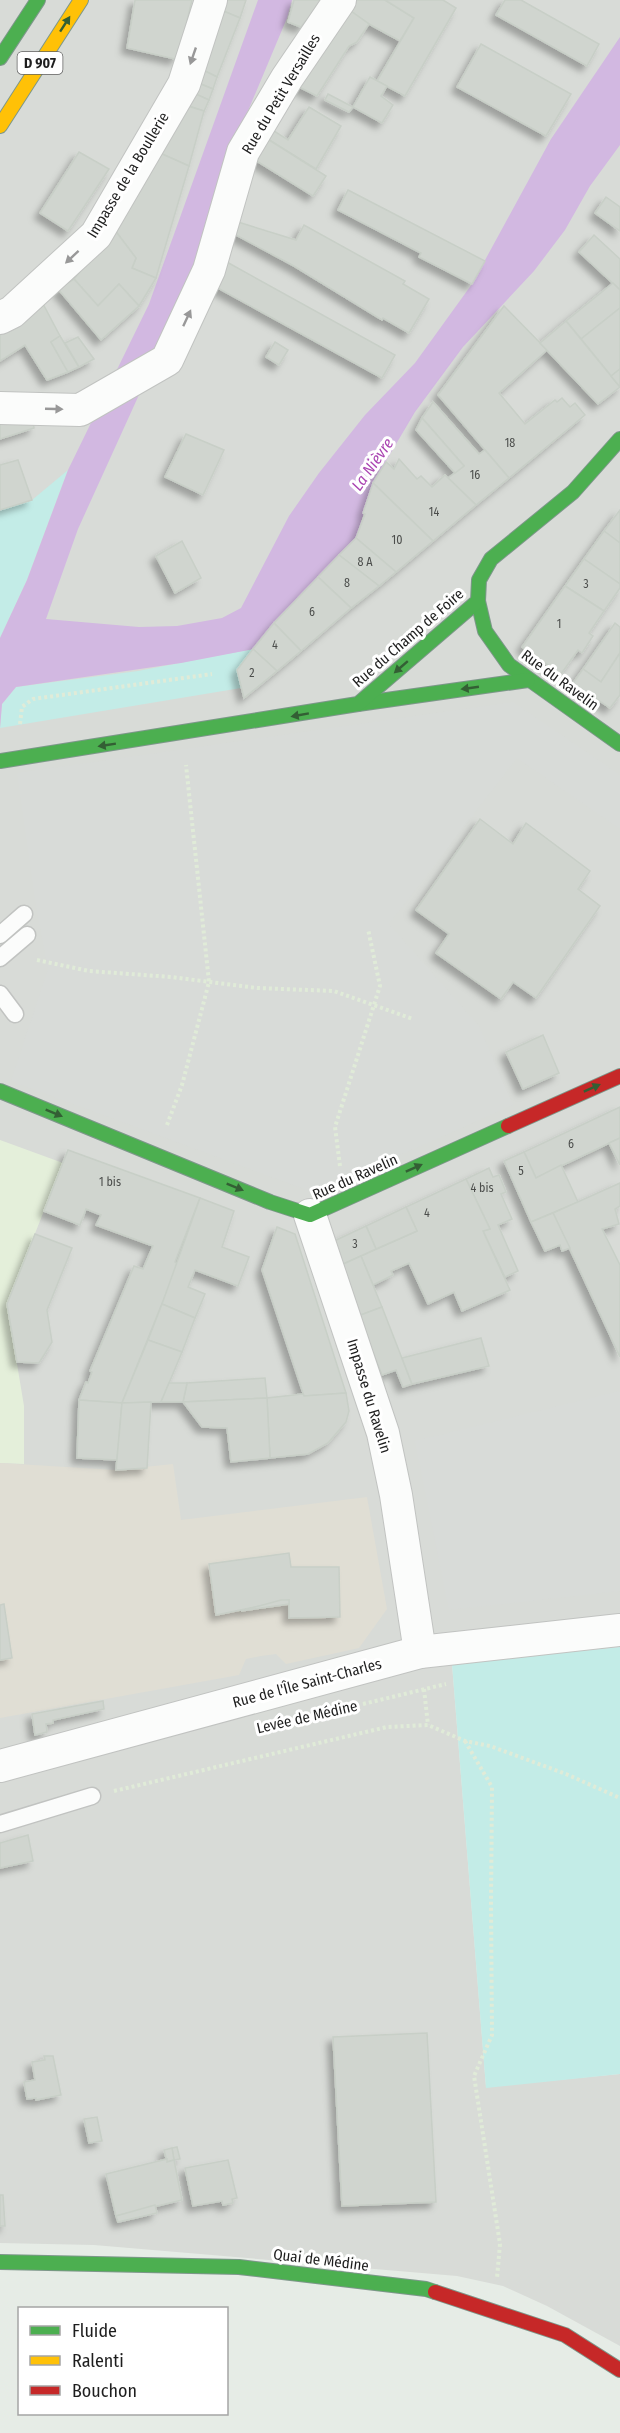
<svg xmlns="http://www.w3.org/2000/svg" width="620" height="2433" viewBox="0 0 620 2433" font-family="'Fira Sans Condensed',sans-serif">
<defs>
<filter id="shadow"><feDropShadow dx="-5.5" dy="5.5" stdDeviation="3" flood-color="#0004"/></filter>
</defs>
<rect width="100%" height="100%" fill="#e6ece6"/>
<!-- residential -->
<path fill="#d8dbd7" d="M0,0H620V1647L452,1664L486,2087L620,2074V2346L547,2306L503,2286L457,2276L94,2245L0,2243Z"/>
<!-- commercial -->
<path fill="#e4efda" d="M0,1140L63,1163L7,1304L24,1406V1464L0,1463Z"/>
<!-- industrial -->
<path fill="#e0ded4" d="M0,1463L116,1470L173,1464L181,1520L367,1497L387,1609L359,1648L286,1664L276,1654L261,1656L246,1659L239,1675L0,1718Z"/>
<!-- grass -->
<g fill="#c3ece7">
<path d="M68,470L27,580L0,638V510L32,500Z"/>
<path d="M253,649L237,670L241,688L0,728L2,704L16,687L138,671Z"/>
<path d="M620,1647V2074L486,2088L452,1664Z"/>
</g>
<!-- parking -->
<g fill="#d8dbd8">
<path d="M513,702L620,775V829L517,758L389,924L479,1026L513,1105L315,1193L11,1081L48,969L36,906L17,773Z"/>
<path d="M620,1391V1591L449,1610L415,1441Z"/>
</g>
<!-- water -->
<path fill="#d2b8e1" d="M258,0H292L287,18L240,130L205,237L178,309L78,529L46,619L139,627L177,626L222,618L241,608L289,516L319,473L365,415L415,363L472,284L551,139L620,37V145L590,186L565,230L534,271L463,347L415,412L373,483L356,538L273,623L254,649L181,663L16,687L2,704L0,728V638L27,580L68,470L149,304Z"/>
<!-- building -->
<g fill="#d0d5cf" stroke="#c8cfc7" stroke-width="1.5" filter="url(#shadow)">
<path d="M135,0H192L180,51L175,59L127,48Z"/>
<path d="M224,0H246L240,18L221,10Z"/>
<path d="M294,0H323L301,27L288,22Z"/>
<path d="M354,0H385L414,18L400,41L369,24L348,9Z"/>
<path d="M385,0H443L456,8L405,96L377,81L414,18Z"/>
<path d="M505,0H521L599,44L587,66L496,15Z"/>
<path d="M348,9L369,24L357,42L349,46L317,96L297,86Z"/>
<path d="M221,10L240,18L217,77L197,67Z"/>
<path d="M481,44L571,94L546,136L457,87Z"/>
<path d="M197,67L217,77L213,89L191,80Z"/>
<path d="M370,77L387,86L381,96L393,105L382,123L353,107Z"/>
<path d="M191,80L213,89L209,100L187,90Z"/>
<path d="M187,90L209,100L204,111L180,103Z"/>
<path d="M328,94L353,107L349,112L325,100Z"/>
<path d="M178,103L204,111L189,166L151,149Z"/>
<path d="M309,107L341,126L316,169L266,138L271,129L288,140Z"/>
<path d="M266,138L326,176L313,196L255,160Z"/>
<path d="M151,149L189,166L156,278L132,268L136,258L114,229Z"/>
<path d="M79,152L109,169L68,231L40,213Z"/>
<path d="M348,190L485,261L472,284L419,257L421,253L338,210Z"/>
<path d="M606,197L620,207V231L595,213Z"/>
<path d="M238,222L296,240L304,225L405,281L403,284L429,299L409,333L383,318L382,320L294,266L234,234Z"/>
<path d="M114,229L136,258L132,268L156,278L139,306L119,284L98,306L74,279Z"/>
<path d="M594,235L620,259V290L579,252Z"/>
<path d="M225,261L395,355L382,378L214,286Z"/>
<path d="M74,279L98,306L119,284L139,306L101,340L58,289Z"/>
<path d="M613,283L620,290V308L581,339L566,321Z"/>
<path d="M41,300L60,336L51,342L68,372L47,380L25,345L0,361V327Z"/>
<path d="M504,306L547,350L499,393L525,424L555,400L557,402L562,398L570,407L575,403L585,415L509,478L438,395Z"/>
<path d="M620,308V369L611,376L581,339Z"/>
<path d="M566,321L620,387L598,404L540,343Z"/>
<path d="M60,336L79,367L68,372L51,342Z"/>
<path d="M78,337L94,359L79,367L65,343Z"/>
<path d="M275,342L288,350L279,365L266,357Z"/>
<path d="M620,369V387L611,376Z"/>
<path d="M433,402L479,454L485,450L509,478L476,505L448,478L464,466L422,418Z"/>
<path d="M422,418L464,466L455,473L416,430Z"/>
<path d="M0,419L33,420L34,428L0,439Z"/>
<path d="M186,434L224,450L203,495L165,477Z"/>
<path d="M399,459L417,479L421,476L432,487L445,475L476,505L433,541L373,483L386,462L394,469Z"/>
<path d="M18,460L32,500L0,510V465Z"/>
<path d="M373,483L433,541L396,572L356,538L365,514L363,513Z"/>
<path d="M620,510V543L604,531Z"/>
<path d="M604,531L620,543V584L584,559Z"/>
<path d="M356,538L396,572L379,586L339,555Z"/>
<path d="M182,541L201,578L175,593L156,556Z"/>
<path d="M339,555L379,586L351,608L318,577Z"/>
<path d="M584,559L620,584V588L604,611L565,586Z"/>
<path d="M318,577L351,608L301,651L274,623Z"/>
<path d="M565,586L604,611L589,633L593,636L582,653L578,650L561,674L522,647Z"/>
<path d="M274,623L301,651L277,671L253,649Z"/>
<path d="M615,623L620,627V653L601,682L583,669Z"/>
<path d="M253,649L277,671L244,698L237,670Z"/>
<path d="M620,653V695L610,708L573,683L583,669L601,682Z"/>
<path d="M480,819L513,844L526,823L590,871L578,889L600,906L536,998L513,982L501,999L436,953L449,934L416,910Z"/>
<path d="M543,1035L559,1073L523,1089L506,1052Z"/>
<path d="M620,1107V1138L536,1178L524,1152Z"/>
<path d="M620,1138V1165L609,1143Z"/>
<path d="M68,1150L200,1198L175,1262L178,1264L122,1403L79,1400L86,1382L88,1383L92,1372L90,1371L134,1266L143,1269L153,1246L96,1225L101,1215L86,1209L80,1225L44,1211Z"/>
<path d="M524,1152L536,1178L561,1165L578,1202L531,1222L504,1161Z"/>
<path d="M489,1168L493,1177L499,1175L506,1192L501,1194L512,1219L498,1225L518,1271L505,1277L483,1231L490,1229L466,1179Z"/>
<path d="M466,1179L490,1229L483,1231L510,1290L462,1311L454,1292L428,1304L409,1263L391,1271L393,1275L373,1285L361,1256L417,1231L406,1207Z"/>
<path d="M620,1183V1206L615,1209L619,1224L602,1229L620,1265V1357L553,1213Z"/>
<path d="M200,1198L234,1211L222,1247L249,1257L238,1286L195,1270L188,1287L205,1294L195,1318L162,1304Z"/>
<path d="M406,1207L417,1231L376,1249L366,1226Z"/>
<path d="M553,1213L570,1248L562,1251L560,1245L545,1251L531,1222Z"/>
<path d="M366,1226L376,1249L339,1266L330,1243Z"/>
<path d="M277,1227L295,1234L346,1393L304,1396L262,1270Z"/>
<path d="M35,1234L72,1248L47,1310L52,1342L39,1363L17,1362L7,1304Z"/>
<path d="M361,1256L382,1307L358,1316L339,1266Z"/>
<path d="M162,1304L195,1318L182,1352L148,1340Z"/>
<path d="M382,1307L412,1384L403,1387L396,1370L382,1375L358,1316Z"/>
<path d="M481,1338L489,1366L412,1384L402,1358Z"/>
<path d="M148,1340L182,1352L169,1383L161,1402L122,1403Z"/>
<path d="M265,1378L267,1398L183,1402L187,1383Z"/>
<path d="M169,1383H187L183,1402H161Z"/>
<path d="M346,1393L349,1411L346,1422L328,1443L308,1454L270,1458L267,1398L303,1394L304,1396Z"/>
<path d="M267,1398L270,1458L231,1462L227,1428L202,1427L183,1402Z"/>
<path d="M79,1400L122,1403L117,1460L77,1458Z"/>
<path d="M151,1402L147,1468L116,1470L122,1403Z"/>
<path d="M289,1553L291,1567H339L340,1617L289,1618V1600L216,1615L209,1564Z"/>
<path d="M281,1600H289V1604L241,1611Z"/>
<path d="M4,1604L12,1658L0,1660V1605Z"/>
<path d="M103,1701L104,1709L53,1720V1723L46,1724L47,1732L35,1735L32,1714Z"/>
<path d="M28,1835L33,1861L0,1868V1843Z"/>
<path d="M427,2033L436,2202L342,2206L333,2037Z"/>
<path d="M44,2056H53L61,2095L36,2100V2098L27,2099L24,2082L35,2080L32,2062L45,2060Z"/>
<path d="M97,2117L102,2141L89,2143L84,2119Z"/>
<path d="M177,2147L180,2159L174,2160L172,2148Z"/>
<path d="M172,2148L174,2160L167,2162L164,2150Z"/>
<path d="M167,2159V2162L174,2160L182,2200L116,2216L106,2174Z"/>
<path d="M228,2160L237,2198L232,2199L233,2203L223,2205L222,2201L193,2206L185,2168Z"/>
<path d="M0,2195H3L5,2226H0Z"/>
<path d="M155,2205L157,2213L118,2222L116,2216Z"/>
</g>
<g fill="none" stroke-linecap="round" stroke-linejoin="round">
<!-- lane casing -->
<g stroke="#c1c3c1" stroke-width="19">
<g id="lane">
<path d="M0,935L24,914"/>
<path d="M0,958L27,935"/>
<path d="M0,994L15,1014"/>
<path d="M0,1824L92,1796"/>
</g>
</g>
<!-- street casing -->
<g stroke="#c1c3c1" stroke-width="34">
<g id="street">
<path d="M0,318L12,312L96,235L184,84L211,0"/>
<path d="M0,408L80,410L167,360L209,270L243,152L287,78L340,0"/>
<path d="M310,1215L383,1433L396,1495L420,1652"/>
<path d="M0,1766L420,1652L620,1630"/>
</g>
</g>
<!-- fast casing -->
<g stroke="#7d978a" stroke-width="16">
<g id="fast">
<path d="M0,58L38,0"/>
<path d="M478,601L485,631L509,665L620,744"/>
<path d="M358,704L528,680"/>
<path d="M0,761L358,704L478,601L479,580L491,559L573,492L620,439"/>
<path d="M0,1091L270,1202L310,1215L508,1126"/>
<path d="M0,2262L239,2267L426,2289L435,2292"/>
</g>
</g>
<!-- slow casing -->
<g stroke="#7d978a" stroke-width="16">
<path id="slow" d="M0,126L81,0"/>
</g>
<!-- jam casing -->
<g stroke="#7d978a" stroke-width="16">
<g id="jam">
<path d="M508,1126L620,1076"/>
<path d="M435,2292L565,2335L620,2370"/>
</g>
</g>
<!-- path -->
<g stroke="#e0ebd8" stroke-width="4" stroke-dasharray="3 3" stroke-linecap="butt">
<path d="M20,724L22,707L33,699L212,674"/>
<path d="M37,960L89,971L171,977L257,988L334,991L413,1019"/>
<path d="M167,1125L182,1085L209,982L186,765"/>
<path d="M340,1166L335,1127L380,986L368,929"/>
<path d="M424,1689L428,1725"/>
<path d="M363,1704L446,1684"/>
<path d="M465,1741L492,1787L491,1903L492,2035L474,2076L500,2244L497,2278"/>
<path d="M114,1791L387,1727L428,1725L465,1741L490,1746L566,1774L620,1798"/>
</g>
<!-- lane -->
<use href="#lane" stroke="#fbfcfb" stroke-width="16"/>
<!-- street -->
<use href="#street" stroke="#fbfcfb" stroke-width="32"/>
<!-- fast -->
<use href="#fast" stroke="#4caf50" stroke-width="14"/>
<!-- slow -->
<use href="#slow" stroke="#ffc107" stroke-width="14"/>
<!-- jam -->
<use href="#jam" stroke="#c62828" stroke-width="14"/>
</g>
<!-- one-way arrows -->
<defs><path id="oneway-solid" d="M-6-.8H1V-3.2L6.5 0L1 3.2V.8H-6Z" transform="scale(1.5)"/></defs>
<g fill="#335f34">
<use href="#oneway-solid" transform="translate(65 24) rotate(-57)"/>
<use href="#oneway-solid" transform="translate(401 667) rotate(139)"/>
<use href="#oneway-solid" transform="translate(470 688) rotate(172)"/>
<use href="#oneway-solid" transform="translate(300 715) rotate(170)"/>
<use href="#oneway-solid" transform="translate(107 745) rotate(171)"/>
<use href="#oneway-solid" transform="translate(592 1088) rotate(-24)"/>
<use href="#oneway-solid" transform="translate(54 1113) rotate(22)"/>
<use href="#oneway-solid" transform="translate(414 1168) rotate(-24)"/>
<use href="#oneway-solid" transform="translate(235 1187) rotate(22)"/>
</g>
<g fill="#989898">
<use href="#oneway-solid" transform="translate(193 56) rotate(109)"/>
<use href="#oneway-solid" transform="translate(72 257) rotate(137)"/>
<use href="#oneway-solid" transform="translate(187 318) rotate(-65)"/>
<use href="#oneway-solid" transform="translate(54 409) rotate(2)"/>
</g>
<g text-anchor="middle" stroke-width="6" stroke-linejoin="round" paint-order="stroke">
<!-- number labels -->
<g font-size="12" fill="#4c4e4c">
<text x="510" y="447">18</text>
<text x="475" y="479">16</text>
<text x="434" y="516">14</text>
<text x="397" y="544">10</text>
<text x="365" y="566">8 A</text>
<text x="347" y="587">8</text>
<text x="586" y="588">3</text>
<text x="312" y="616">6</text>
<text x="559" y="628">1</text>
<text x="275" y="649">4</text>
<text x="252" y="677">2</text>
<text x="571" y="1148">6</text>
<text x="521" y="1175">5</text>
<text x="110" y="1186">1 bis</text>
<text x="482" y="1192">4 bis</text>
<text x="427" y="1217">4</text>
<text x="355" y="1248">3</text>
</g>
<!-- shield labels -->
<rect fill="#fff" stroke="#626262" stroke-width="1.5" x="17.5" y="52" width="45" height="22" rx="4.5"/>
<g font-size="14" font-weight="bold" fill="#1e1e1e">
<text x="40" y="68">D 907</text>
</g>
<!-- street labels -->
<g font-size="15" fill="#1e1e1e" stroke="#fff">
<text transform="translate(281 94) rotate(-59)" y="5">Rue du Petit Versailles</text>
<text transform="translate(128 175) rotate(-59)" y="5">Impasse de la Boullerie</text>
<text transform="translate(408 638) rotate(-41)" y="5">Rue du Champ de Foire</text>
<text transform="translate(560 680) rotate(36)" y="5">Rue du Ravelin</text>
<text transform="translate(355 1177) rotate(-24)" y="5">Rue du Ravelin</text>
<text transform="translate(369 1396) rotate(73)" y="5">Impasse du Ravelin</text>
<text transform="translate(307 1683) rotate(-15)" y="5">Rue de l'Île Saint-Charles</text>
<text transform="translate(307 1717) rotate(-13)" y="5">Levée de Médine</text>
<text transform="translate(321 2260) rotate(7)" y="5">Quai de Médine</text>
</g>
<!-- water labels -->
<g font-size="16" font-style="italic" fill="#aa45b2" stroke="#fff">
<text transform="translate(372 464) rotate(-55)" y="6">La Nièvre</text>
</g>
</g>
<!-- legend -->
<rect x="18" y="2307" width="210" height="108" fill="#ffffff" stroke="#a5a5a5" stroke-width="1.5"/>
<rect x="30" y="2326" width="30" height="9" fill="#4caf50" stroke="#a5a5a5" stroke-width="1.5"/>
<text x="72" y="2337" font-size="18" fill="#1e1e1e">Fluide</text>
<rect x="30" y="2356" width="30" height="9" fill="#ffc107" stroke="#a5a5a5" stroke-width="1.5"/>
<text x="72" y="2367" font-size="18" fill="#1e1e1e">Ralenti</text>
<rect x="30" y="2386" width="30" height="9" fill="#c62828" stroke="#a5a5a5" stroke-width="1.5"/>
<text x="72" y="2397" font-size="18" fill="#1e1e1e">Bouchon</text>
</svg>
